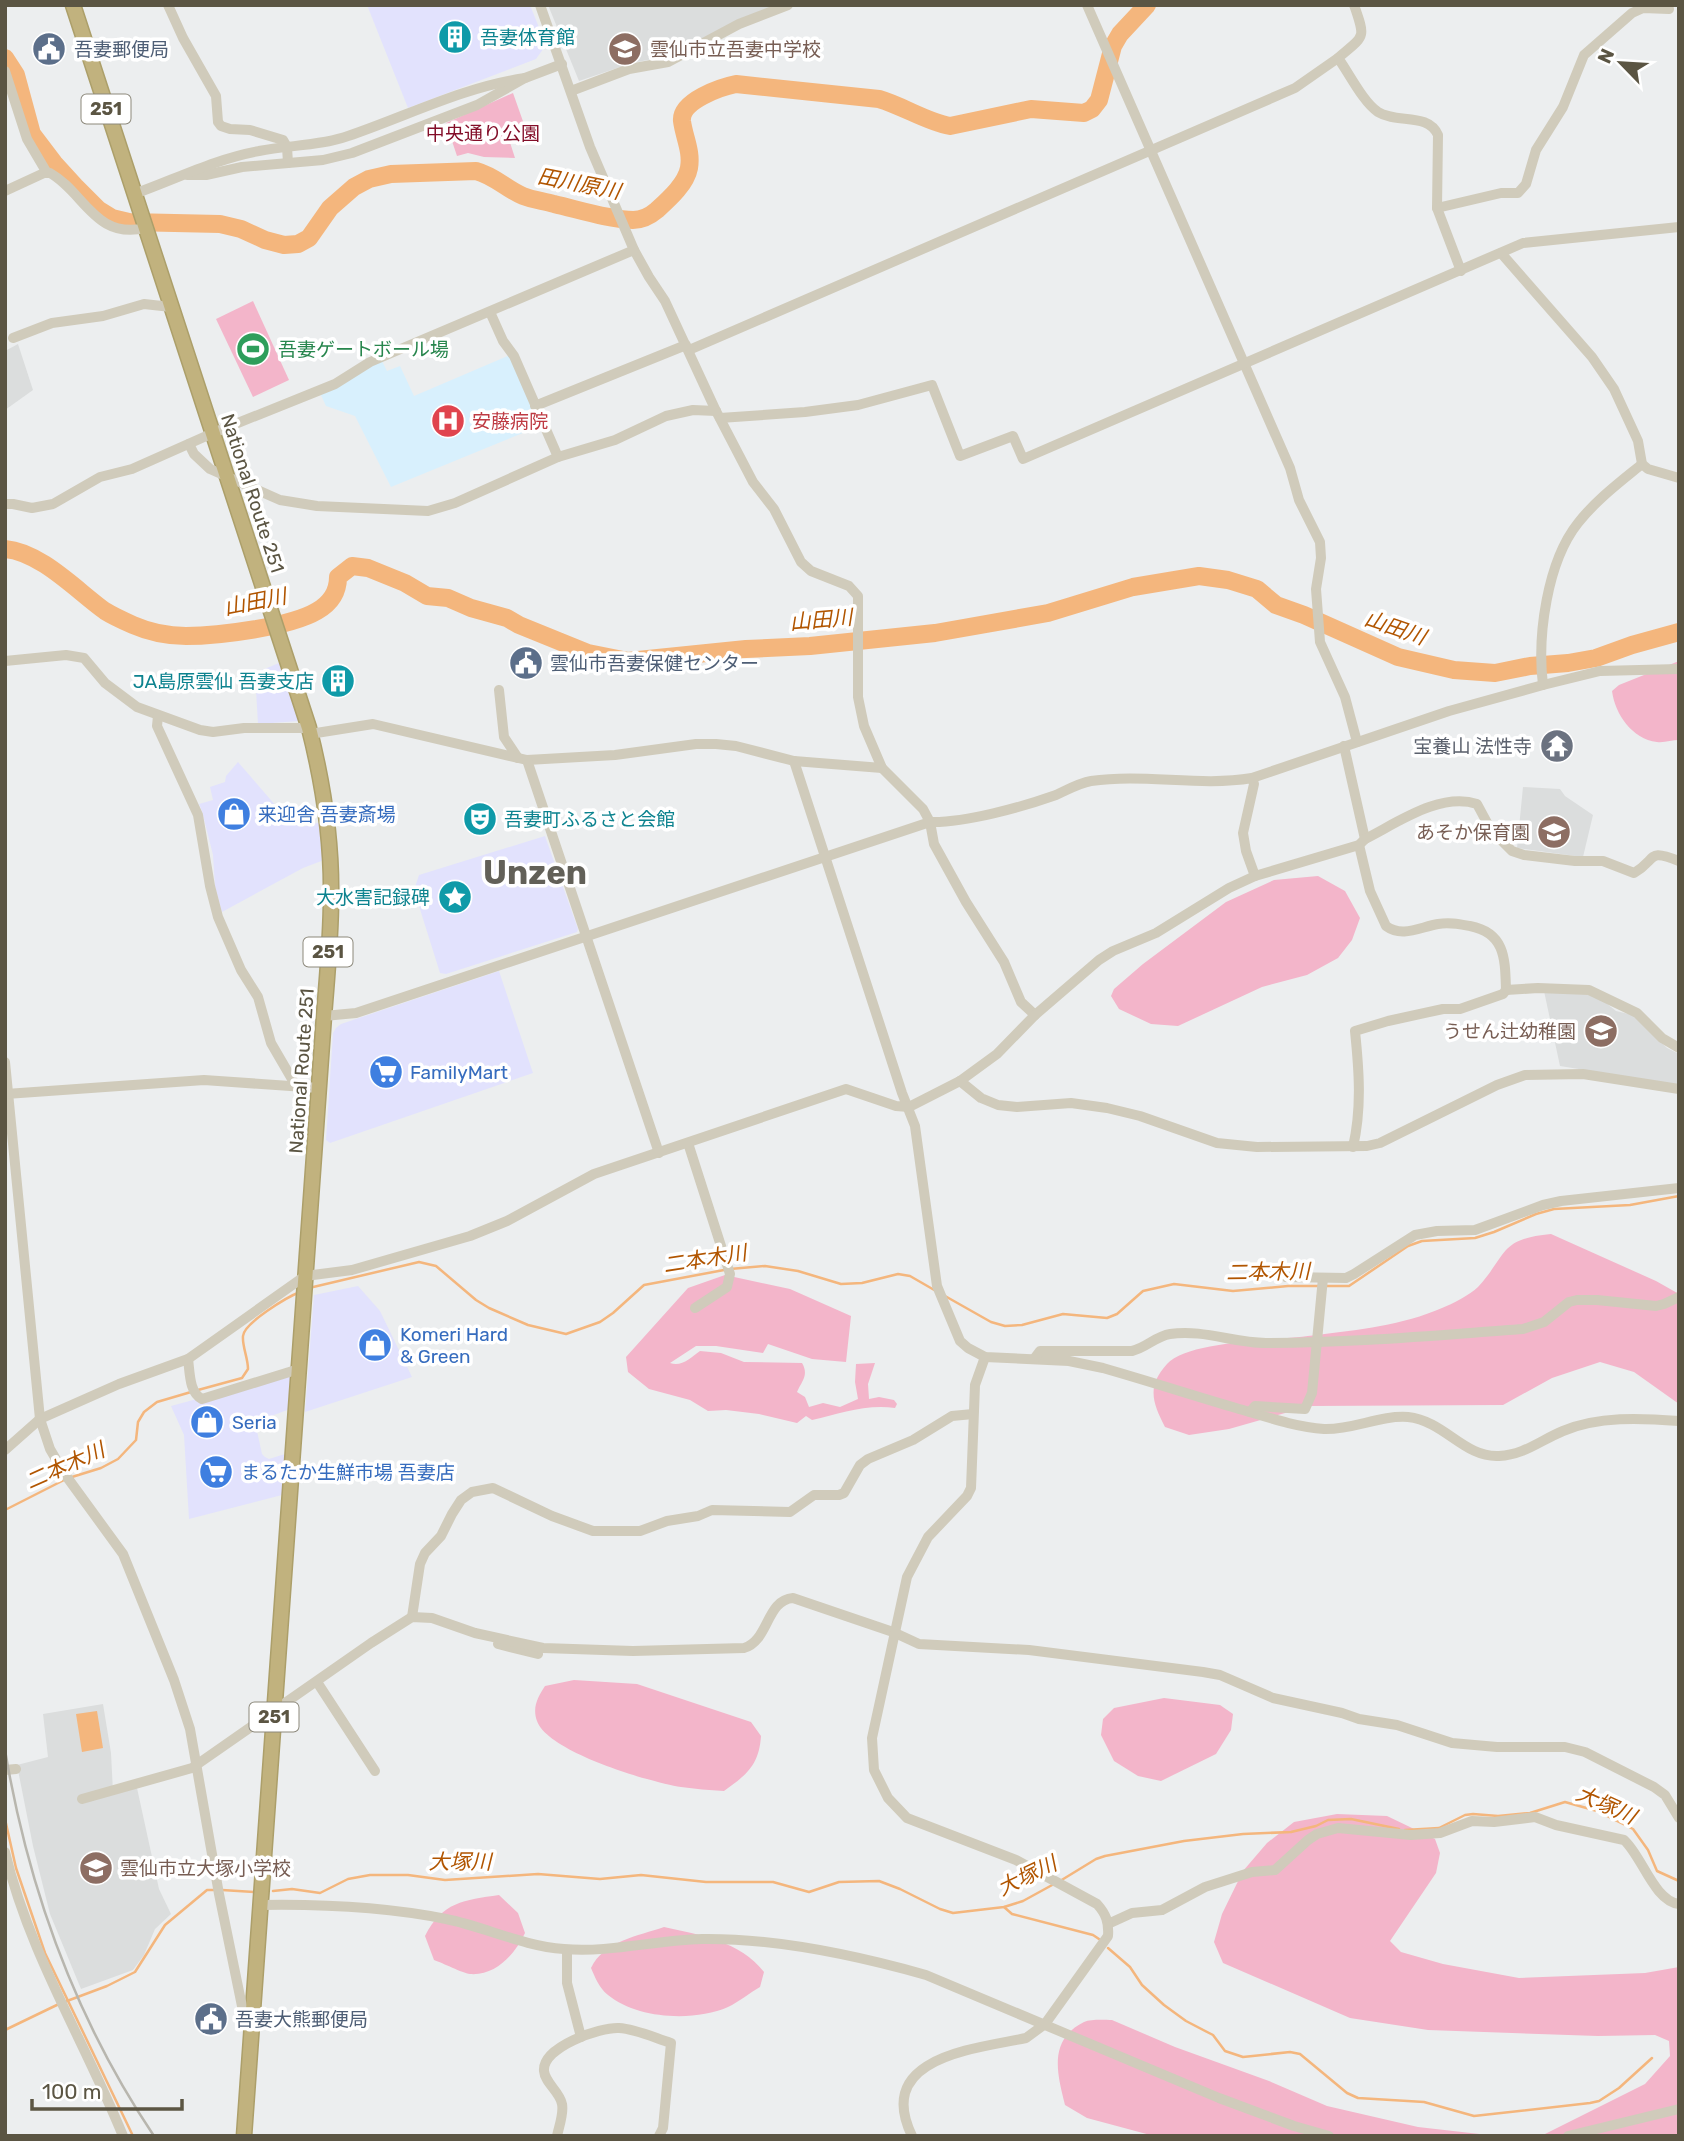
<svg xmlns="http://www.w3.org/2000/svg" width="1684" height="2141" viewBox="0 0 1684 2141" font-family="Rubik,'Noto Sans JP',sans-serif">
<rect width="100%" height="100%" fill="#eceeef"/>
<!-- commercial -->
<g fill="#e2e2fd">
<path d="M367,5H530L546,45L536,59L408,108Z"/>
<path d="M279,663L299,721L258,724L255,673Z"/>
<path d="M238,762L276,806L289,804L302,827L321,822L324,860L303,868L222,912L215,886L213,855L202,811L199,804L213,800L210,787L225,782L226,776Z"/>
<path d="M545,836L578,929L577,932L446,974L440,973L414,890L419,875Z"/>
<path d="M499,971L533,1073L330,1143L326,1140L333,1033L336,1028L341,1024Z"/>
<path d="M358,1286L380,1311L412,1377L305,1412L314,1295Z"/>
<path d="M293,1373L290,1409L255,1422L262,1454L265,1457L269,1459L285,1454L282,1495L189,1519L184,1435L171,1406Z"/>
</g>
<!-- education -->
<g fill="#dbdddd">
<path d="M548,5H776L668,56L632,63L579,81Z"/>
<path d="M18,344L33,390L5,410V351Z"/>
<path d="M1523,787L1560,789L1565,796L1593,815L1583,857L1517,848Z"/>
<path d="M1544,991L1581,992L1601,999L1616,1011L1633,1015L1667,1048L1679,1054V1085L1560,1066Z"/>
<path d="M103,1704L111,1753L113,1792L137,1788L159,1889L171,1914L155,1929L144,1955L133,1970L81,1989L50,1914L33,1846L17,1765L48,1757L43,1714Z"/>
</g>
<!-- medical -->
<path fill="#d8f0fd" d="M510,355L540,426L391,487L355,416L326,406L320,393L382,361L387,371L400,366L414,396Z"/>
<!-- green -->
<g fill="#f3b5ca">
<path d="M513,93L525,127L507,133L515,158L484,157L468,153L457,156L446,123Z"/>
<path d="M253,301L289,380L253,397L216,319Z"/>
<path d="M1679,661V740C1672,740 1664,743 1657,742C1632,739 1615,714 1612,691L1619,685Z"/>
<path d="M1318,876L1345,891L1360,918L1352,940L1338,958L1307,975L1262,987L1178,1026L1151,1024L1119,1009L1111,996L1114,989L1143,964L1226,902L1274,880Z"/>
<path d="M1551,1234L1656,1281L1679,1294V1404L1634,1372L1600,1362L1552,1378L1503,1405L1310,1406L1229,1429L1189,1435L1165,1427C1153,1403 1146,1387 1167,1364C1189,1340 1283,1340 1317,1335C1358,1330 1403,1325 1442,1308C1452,1304 1470,1295 1478,1287C1508,1254 1499,1239 1551,1234Z"/>
<path d="M725,1275L790,1289L851,1316L846,1362L812,1359L768,1344L763,1353L716,1346H696L670,1363C682,1367 690,1358 700,1351L721,1353L744,1362L802,1363C809,1375 802,1381 797,1392L805,1397L809,1407L823,1403L840,1407L858,1399L855,1382L856,1364L875,1363L868,1384L869,1399L879,1397L894,1400L897,1404L895,1408C865,1404 840,1414 812,1420L806,1416L797,1423L759,1414L726,1410L708,1411L690,1400L649,1389L628,1372L626,1357L688,1288Z"/>
<path d="M574,1680L637,1684L751,1722L761,1736C759,1766 746,1775 724,1791C709,1790 695,1789 681,1787C649,1782 548,1752 537,1721C532,1707 538,1697 545,1686Z"/>
<path d="M1164,1698L1220,1705L1233,1714L1231,1730L1216,1754L1161,1781L1138,1776L1114,1761L1101,1735L1103,1719L1114,1708Z"/>
<path d="M1337,1814L1387,1816L1435,1839L1440,1853L1436,1873L1390,1941L1401,1952L1443,1964L1519,1978L1645,1973L1679,1967V2136H1528L1545,2134L1645,2084L1670,2056L1669,2041L1655,2035L1598,2036L1428,2030L1350,2018L1223,1963L1214,1942L1222,1914L1243,1871L1267,1843L1294,1822Z"/>
<path d="M499,1895L518,1913L525,1933C515,1954 496,1976 470,1974C462,1973 443,1963 434,1960L425,1936C442,1902 464,1900 499,1895Z"/>
<path d="M664,1927C700,1935 740,1941 764,1972L760,1987C749,1993 739,2002 728,2007C694,2022 637,2019 608,1995C599,1988 595,1977 591,1968C604,1941 638,1936 664,1927Z"/>
<path d="M1112,2020L1175,2047L1269,2081L1327,2106L1418,2127L1497,2136H1154L1087,2118L1065,2105C1057,2073 1048,2040 1084,2022C1091,2019 1104,2020 1112,2020Z"/>
</g>
<!-- water -->
<path fill="#f4b67d" d="M97,1711L103,1748L82,1752L76,1714Z"/>
<g fill="none" stroke-linecap="round" stroke-linejoin="round">
<!-- stream -->
<g stroke="#f4b67d" stroke-width="2.5">
<path d="M730,1269L765,1266L798,1271L841,1284L862,1283L898,1274L910,1276L936,1291"/>
<path d="M309,1288L419,1262L436,1266L476,1300L489,1308L528,1325L566,1334L600,1322L613,1313L644,1285L724,1270"/>
<path d="M945,1296L991,1322L1005,1326L1022,1325L1063,1314L1107,1318L1117,1314L1143,1291L1174,1284L1233,1291L1288,1286H1349L1408,1246L1422,1241L1475,1238L1494,1232L1536,1214L1554,1209L1630,1205L1679,1196"/>
<path d="M198,1390L242,1378L248,1369C248,1358 242,1346 243,1336C244,1323 287,1297 300,1292"/>
<path d="M72,1477L101,1468L118,1459L136,1440L138,1422L144,1412L157,1402L191,1392"/>
<path d="M5,1510L66,1479"/>
<path d="M5,1819L16,1868L45,1953L133,2136"/>
<path d="M1405,1830L1439,1828L1465,1815L1473,1814L1498,1816L1530,1813L1565,1802L1597,1811L1633,1829L1648,1850L1657,1871L1679,1881"/>
<path d="M1060,1881L1096,1859L1105,1856L1184,1841L1243,1834L1291,1832L1316,1826L1328,1820L1351,1819L1399,1829"/>
<path d="M222,1890L254,1892"/>
<path d="M273,1891L292,1889L320,1893L348,1879L370,1875H408L445,1880L538,1874L600,1879L641,1875L706,1882H773L809,1892L839,1882L879,1881L900,1889L940,1909L953,1913L1004,1907L1023,1901L1054,1884"/>
<path d="M1004,1907L1012,1914L1093,1935L1099,1939"/>
<path d="M1108,1948L1130,1967L1142,1985L1164,2005L1186,2021L1213,2035L1225,2051L1243,2057L1290,2052L1300,2054L1347,2093L1358,2098L1424,2102L1474,2116L1590,2103L1599,2101L1619,2088L1652,2058"/>
<path d="M67,2001L107,1986L135,1972L165,1925L207,1890H215"/>
<path d="M5,2030L61,2003"/>
</g>
<!-- river -->
<g stroke="#f4b67d" stroke-width="18">
<path d="M5,58L16,75L32,134L54,163L75,186L99,210L112,218L129,222L220,224L241,229L265,240L284,245L298,244L309,238L330,208L354,187L369,179L391,174L476,171C495,176 506,189 523,196C533,200 544,201 554,204C580,210 607,219 633,220C642,220 650,216 657,210C669,199 686,184 689,168C692,151 684,137 682,121C680,101 721,87 736,84L879,99C903,106 927,122 950,126L1031,109L1084,113L1092,109L1099,100L1113,46L1120,34L1147,5"/>
<path d="M5,549C41,552 77,591 105,611C113,616 124,621 133,625C149,632 169,636 186,636C218,636 290,627 317,611C331,603 338,592 338,577L352,566L368,568L405,583L427,596L448,598L471,608L507,618L519,625L588,653L628,661L746,649L810,646L935,633L1048,613L1133,587L1199,576L1228,580L1257,589L1276,605L1304,615L1398,657L1454,670L1495,673L1530,666L1568,663L1596,658L1632,645L1679,632"/>
</g>
<!-- highway casing -->
<g stroke="#ac9f6a" stroke-width="17">
<path id="highway" d="M73,5L309,728C323,783 332,840 331,898C331,937 327,977 324,1016L244,2136"/>
</g>
<!-- minor -->
<g stroke="#d0cbbb" stroke-width="10">
<path d="M168,5L183,38L216,96L218,122L221,126L230,129L250,130L283,140L287,147L288,163"/>
<path d="M540,5L590,147L634,250L649,277L665,301L716,411L753,482L774,509L801,562L811,571L849,586L858,596V697L864,726L882,768L923,809L930,822L934,844L966,902L1004,962L1021,1002L1035,1015"/>
<path d="M1087,5L1290,468L1299,500L1320,542L1321,558L1316,589L1320,642L1345,697L1357,742"/>
<path d="M1354,5C1366,39 1365,35 1338,58C1349,73 1363,102 1378,112C1397,124 1428,112 1438,135L1437,208L1461,271"/>
<path d="M5,71L27,139L47,173"/>
<path d="M571,91L629,69L668,62L739,24L788,5"/>
<path d="M187,175H206L242,167L323,160L352,153L477,105L525,78L562,64"/>
<path d="M5,191L44,173H50C84,192 95,240 145,228"/>
<path d="M134,194C176,179 215,159 259,151C288,145 320,146 348,136C407,116 463,87 525,78"/>
<path d="M1437,208L1501,193H1518L1526,184L1536,150L1563,107L1584,55L1632,13L1643,8L1669,9"/>
<path d="M1501,253L1592,357L1614,389L1638,441L1642,464L1648,469L1679,478"/>
<path d="M490,312L503,341L514,356L558,457"/>
<path d="M13,338L52,323L103,316L144,304L171,307"/>
<path d="M689,350L1295,88L1338,58"/>
<path d="M535,406L686,345"/>
<path d="M720,418L805,412L858,405L932,385L960,456L1013,436L1023,459L1523,243L1679,227"/>
<path d="M189,444L194,454L210,469L280,500L317,506L428,511L455,503L558,457L615,440L666,416L693,410L716,411"/>
<path d="M5,504H13L32,508L53,504L100,477L132,469L213,433L335,384L370,362L634,250"/>
<path d="M5,661L66,655L84,658L105,683L137,707L200,730L213,732L244,728H309"/>
<path d="M1543,685C1537,636 1547,562 1578,523C1596,500 1620,482 1642,464"/>
<path d="M499,690L504,737L518,758"/>
<path d="M158,716L157,726L198,815L210,886L218,917L241,970L258,997L271,1043L296,1086"/>
<path d="M310,734L373,724L527,760L615,755L696,744H716L736,746L794,761L882,768"/>
<path d="M1344,746L1365,839"/>
<path d="M527,760L659,1153"/>
<path d="M794,761L902,1093L915,1126L937,1286L960,1341L968,1348L985,1357L1069,1361L1103,1368C1148,1381 1192,1395 1236,1408C1264,1416 1295,1427 1324,1429C1353,1430 1380,1415 1408,1417C1445,1421 1464,1458 1499,1456C1524,1455 1541,1440 1563,1431C1598,1416 1641,1418 1679,1421"/>
<path d="M1252,778L1254,784L1243,833L1246,851L1255,876"/>
<path d="M1359,845L1370,891L1386,926C1402,938 1420,927 1438,924C1450,922 1459,924 1470,926C1506,933 1505,960 1506,990L1538,988L1589,990L1637,1013L1662,1038L1679,1048"/>
<path d="M324,1016L356,1013L930,822C965,823 1022,807 1056,795C1067,790 1079,783 1091,781C1144,773 1199,787 1252,778L1449,711L1543,685L1600,671L1679,669"/>
<path d="M5,1062L40,1419L50,1449L64,1473L123,1554L174,1680L190,1729L219,1894L243,2011L245,2020L252,2029"/>
<path d="M960,1081L981,1098L998,1105L1017,1107L1071,1103L1107,1108L1140,1116L1217,1143L1257,1147L1367,1146L1380,1143L1497,1085L1525,1075L1583,1074L1679,1089"/>
<path d="M6,1094L204,1080L319,1088"/>
<path d="M688,1143L730,1274L727,1287L695,1308"/>
<path d="M1353,1147C1362,1108 1359,1070 1355,1031L1388,1021L1443,1009H1460L1503,994L1506,990"/>
<path d="M1286,1277L1346,1278L1354,1274L1415,1235L1437,1231L1475,1230L1543,1205L1561,1201L1679,1188"/>
<path d="M188,1359C190,1373 189,1392 202,1399L299,1369"/>
<path d="M1034,1359L1040,1351H1132C1146,1348 1156,1336 1170,1334C1203,1329 1234,1343 1266,1343C1352,1343 1438,1335 1523,1329L1544,1322L1569,1302L1577,1300H1597L1656,1306L1664,1304L1679,1297"/>
<path d="M1250,1412L1255,1406L1305,1409L1312,1393L1323,1278"/>
<path d="M5,1450L40,1419L119,1384L188,1359L305,1276L352,1270L470,1236L507,1221L594,1174L846,1089L896,1106L909,1107L960,1081L997,1054L1035,1015L1099,960L1113,951L1156,933L1229,888L1255,876L1359,845L1365,839C1397,823 1440,792 1477,804L1491,830L1512,851L1524,855L1575,861H1603L1634,873C1658,859 1646,848 1679,861"/>
<path d="M412,1617L420,1564L425,1553L441,1536L452,1514L461,1500L472,1492L493,1488L552,1516L593,1531H640L667,1521L698,1516L712,1510L790,1512L814,1495H839L844,1493L860,1465L868,1459L913,1440L952,1416L973,1414"/>
<path d="M498,1644L538,1654"/>
<path d="M317,1682L375,1771"/>
<path d="M5,1770L16,1769"/>
<path d="M82,1799L192,1768L371,1643L412,1617L432,1618L475,1633L543,1648L633,1651L744,1648C769,1641 766,1600 793,1598L893,1632L919,1644L1029,1650L1203,1672L1220,1675L1273,1698L1342,1713L1359,1719L1397,1725L1452,1743L1497,1747H1565L1585,1752L1654,1787L1665,1795L1679,1818"/>
<path d="M5,1852C29,1953 84,2040 123,2136"/>
<path d="M261,1905C323,1904 386,1907 446,1919C486,1927 522,1946 564,1949C609,1953 656,1940 702,1939C775,1938 855,1955 926,1975L1219,2098L1294,2126L1329,2136"/>
<path d="M1108,1924L1132,1913L1162,1910L1205,1887L1252,1872L1275,1870L1308,1840L1317,1834L1338,1828L1411,1835L1440,1833L1472,1821L1494,1822L1535,1817L1556,1825L1624,1840C1642,1856 1654,1901 1679,1904"/>
<path d="M567,1950V1983L581,2037"/>
<path d="M557,2136C559,2126 564,2114 562,2104C560,2092 545,2083 544,2071C542,2047 600,2027 619,2028C636,2029 655,2038 671,2043L663,2128L659,2136"/>
<path d="M912,2136C874,2057 974,2049 1026,2038L1045,2024L1108,1936C1109,1922 1106,1914 1097,1904L1016,1860L907,1818L888,1798L874,1770L872,1738L907,1577L928,1537L967,1496L971,1488L975,1385L985,1357"/>
<path d="M1568,2136L1679,2109"/>
</g>
<!-- highway -->
<use href="#highway" stroke="#c1b27e" stroke-width="14"/>
<!-- rail -->
<path stroke="#b8b6ae" stroke-width="2.5" d="M5,1750C28,1887 76,2020 154,2136"/>
</g>
<!-- icons -->
<defs>
<g id="building-disc" transform="scale(1.75)"><circle r="9.5" fill="#0f9aa8" stroke="#fff"/><path d="M-4-6H4V6H1V3H-1V6H-4ZM-2.5-4.3h1.7v1.8h-1.7ZM.8-4.3h1.7v1.8H.8ZM-2.5-1h1.7V.8h-1.7ZM.8-1h1.7V.8H.8Z" fill="#fff"/></g>
<g id="civic-disc" transform="scale(1.75)"><circle r="9.5" fill="#5c6f8a" stroke="#fff"/><path d="M-.6-6.5H3V-4.5H.6V-3L4-1V1h2V6H-6V1h2V-1L-.6-3ZM-1.2 2.5V6h2.4V2.5Z" fill="#fff"/></g>
<g id="school-disc" transform="scale(1.75)"><circle r="9.5" fill="#8d6e63" stroke="#fff"/><path d="M0-5L7-2L0 1L-7-2ZM-4 1L0 2.5L4 1V4Q0 6-4 4Z" fill="#fff"/></g>
<g id="stadium-disc" transform="scale(1.75)"><circle r="9.5" fill="#2e9e5b" stroke="#fff"/><path d="M0-5a6.5 5 0 1 0 0 10a6.5 5 0 1 0 0-10ZM-3.5-1.8h7v3.6h-7Z" fill="#fff"/></g>
<g id="hospital-disc" transform="scale(1.75)"><circle r="9.5" fill="#e0444e" stroke="#fff"/><path d="M-5-5h3v3.5h4V-5h3V5h-3V1.5h-4V5h-3Z" fill="#fff"/></g>
<g id="temple-disc" transform="scale(1.75)"><circle r="9.5" fill="#6b7280" stroke="#fff"/><path d="M0-6L5-2H3V0L6.5 2.5H4V6H1.5V3h-3V6H-4V2.5H-6.5L-3 0V-2H-5Z" fill="#fff"/></g>
<g id="shop-disc" transform="scale(1.75)"><circle r="9.5" fill="#3f7fe0" stroke="#fff"/><path d="M-5-2.5h2.3a2.7 3.5 0 0 1 5.4 0H5L5.5 6h-11ZM-1.5-2.5h3a1.5 2.3 0 0 0-3 0Z" fill="#fff"/></g>
<g id="theatre-disc" transform="scale(1.75)"><circle r="9.5" fill="#0f9aa8" stroke="#fff"/><path d="M-5-5.5Q0-4 5-5.5V0Q5 5 0 6Q-5 5-5 0ZM-3.3-2.5H-1v1.5H-3.3ZM1-2.5H3.3v1.5H1ZM-2.8 1Q0 5.5 2.8 1Z" fill="#fff"/></g>
<g id="sight-disc" transform="scale(1.75)"><circle r="9.5" fill="#0f9aa8" stroke="#fff"/><path d="M0-6L1.8-2.2L6-1.7L2.9 1.2L3.7 5.4L0 3.3L-3.7 5.4L-2.9 1.2L-6-1.7L-1.8-2.2Z" fill="#fff"/></g>
<g id="supermarket-disc" transform="scale(1.75)"><circle r="9.5" fill="#3f7fe0" stroke="#fff"/><path d="M-6-5.5h2.5l.6 2H6L4.5 2H-2.5L-4.4-4H-6ZM-1.5 3.2a1.3 1.3 0 1 0 .1 0ZM3 3.2a1.3 1.3 0 1 0 .1 0Z" fill="#fff"/></g>
</defs>
<g fill-rule="evenodd">
<use href="#building-disc" x="455" y="37"/>
<use href="#civic-disc" x="49" y="49"/>
<use href="#school-disc" x="625" y="49"/>
<use href="#stadium-disc" x="253" y="349"/>
<use href="#hospital-disc" x="448" y="421"/>
<use href="#civic-disc" x="526" y="663"/>
<use href="#building-disc" x="338" y="681"/>
<use href="#temple-disc" x="1557" y="746"/>
<use href="#shop-disc" x="234" y="814"/>
<use href="#theatre-disc" x="480" y="819"/>
<use href="#school-disc" x="1554" y="832"/>
<use href="#sight-disc" x="455" y="897"/>
<use href="#school-disc" x="1601" y="1031"/>
<use href="#supermarket-disc" x="386" y="1072"/>
<use href="#shop-disc" x="375" y="1345"/>
<use href="#shop-disc" x="207" y="1422"/>
<use href="#supermarket-disc" x="216" y="1472"/>
<use href="#school-disc" x="96" y="1868"/>
<use href="#civic-disc" x="211" y="2019"/>
</g>
<g text-anchor="middle" stroke-width="7" stroke-linejoin="round" paint-order="stroke">
<!-- shield labels -->
<g fill="#fff" stroke="#8c887b" stroke-width="2">
<rect x="81.5" y="94.5" width="49" height="29" rx="5"/>
<rect x="303.5" y="937.5" width="49" height="29" rx="5"/>
<rect x="249.5" y="1702.5" width="49" height="29" rx="5"/>
</g>
<g font-size="18" font-weight="bold" fill="#5b5543">
<text x="106" y="115">251</text>
<text x="328" y="958">251</text>
<text x="274" y="1723">251</text>
</g>
<!-- culture labels -->
<g font-size="19" fill="#0d838f" stroke="#fff" text-anchor="start">
<text x="480" y="44">吾妻体育館</text>
<text x="314" y="688" text-anchor="end">JA島原雲仙 吾妻支店</text>
<text x="504" y="826">吾妻町ふるさと会館</text>
<text x="430" y="904" text-anchor="end">大水害記録碑</text>
</g>
<!-- service labels -->
<g font-size="19" fill="#4e5e75" stroke="#fff" text-anchor="start">
<text x="74" y="56">吾妻郵便局</text>
<text x="550" y="670">雲仙市吾妻保健センター</text>
<text x="235" y="2026">吾妻大熊郵便局</text>
</g>
<!-- education labels -->
<g font-size="19" fill="#785e54" stroke="#fff" text-anchor="start">
<text x="650" y="56">雲仙市立吾妻中学校</text>
<text x="1530" y="839" text-anchor="end">あそか保育園</text>
<text x="1576" y="1038" text-anchor="end">うせん辻幼稚園</text>
<text x="120" y="1875">雲仙市立大塚小学校</text>
</g>
<!-- park labels -->
<g font-size="19" fill="#830e29" stroke="#fff">
<text x="483" y="140">中央通り公園</text>
</g>
<!-- leisure labels -->
<g font-size="19" fill="#27864d" stroke="#fff" text-anchor="start">
<text x="278" y="356">吾妻ゲートボール場</text>
</g>
<!-- health labels -->
<g font-size="19" fill="#be3a42" stroke="#fff" text-anchor="start">
<text x="472" y="428">安藤病院</text>
</g>
<!-- street labels -->
<g font-size="19" fill="#5b5543" stroke="#fff">
<text transform="translate(253 493) rotate(72)" y="7">National Route 251</text>
<text transform="translate(301 1071) rotate(-86)" y="7">National Route 251</text>
</g>
<!-- worship labels -->
<g font-size="19" fill="#5b616d" stroke="#fff" text-anchor="end">
<text x="1532" y="753">宝養山 法性寺</text>
</g>
<!-- shop labels -->
<g font-size="19" fill="#366cbe" stroke="#fff" text-anchor="start">
<text x="258" y="821">来迎舎 吾妻斎場</text>
<text x="410" y="1079">FamilyMart</text>
<text x="400" y="1341">Komeri Hard<tspan x="400" dy="22">&amp; Green</tspan></text>
<text x="232" y="1429">Seria</text>
<text x="241" y="1479">まるたか生鮮市場 吾妻店</text>
</g>
<!-- water labels -->
<g font-size="21" font-style="italic" fill="#b15500" stroke="#fff">
<text transform="translate(579 184) rotate(11)" y="7">田川原川</text>
<text transform="translate(255 602) rotate(-11)" y="7">山田川</text>
<text transform="translate(821 620) rotate(-5)" y="7">山田川</text>
<text transform="translate(1395 628) rotate(19)" y="7">山田川</text>
<text transform="translate(705 1259) rotate(-9)" y="7">二本木川</text>
<text transform="translate(1268 1272) rotate(-1)" y="7">二本木川</text>
<text transform="translate(65 1466) rotate(-24)" y="7">二本木川</text>
<text transform="translate(1606 1805) rotate(24)" y="7">大塚川</text>
<text x="460" y="1869">大塚川</text>
<text transform="translate(1027 1876) rotate(-26)" y="7">大塚川</text>
</g>
<!-- town labels -->
<g font-size="33" font-weight="bold" fill="#626058" stroke="#fff">
<text x="535" y="884">Unzen</text>
</g>
</g>
<!-- border -->
<rect width="1684" height="2141" fill="none" stroke="#5b5543" stroke-width="14"/>
<!-- north arrow -->
<g transform="translate(1621 63) rotate(295)" stroke="#ffffff" stroke-width="5" paint-order="stroke">
<path d="M0-5L12 26L0 18L-12 26Z" fill="#5b5543"/>
<text y="-10" font-size="19" font-weight="bold" text-anchor="middle" fill="#5b5543">N</text>
</g>
<!-- scale -->
<path d="M32 2099v10h150v-10" fill="none" stroke="#5b5543" stroke-width="3.5"/>
<text x="42" y="2099" font-size="21" fill="#5b5543" stroke="#ffffff" stroke-width="5" paint-order="stroke">100 m</text>
</svg>
